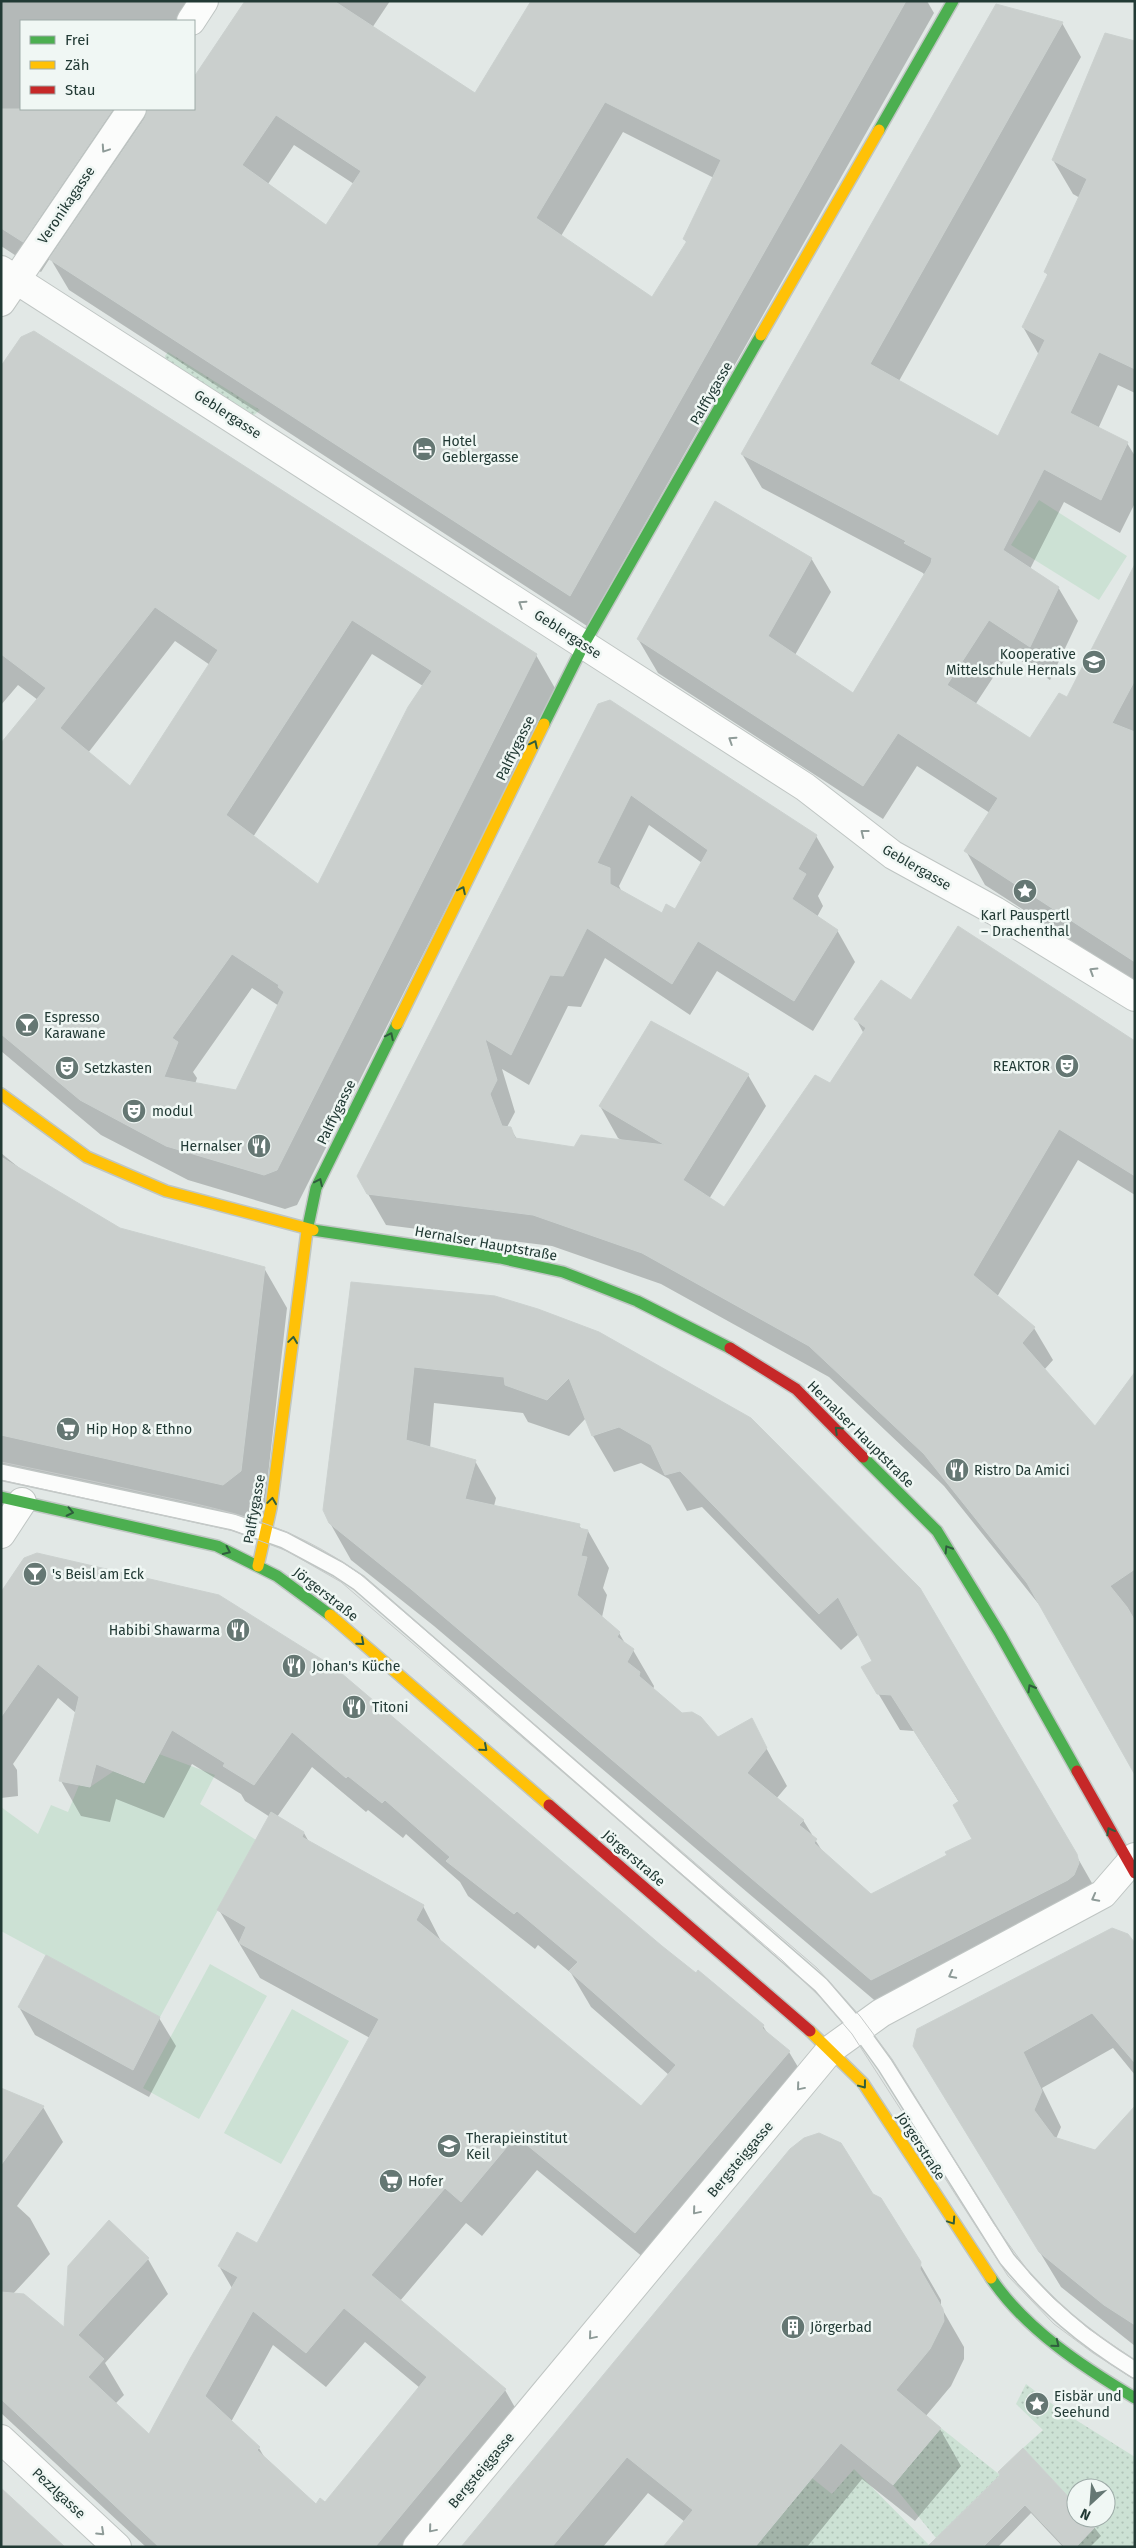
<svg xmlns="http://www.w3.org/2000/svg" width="1136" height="2548" viewBox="0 0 1136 2548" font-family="'Fira Sans',sans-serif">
<defs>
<pattern id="grass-dots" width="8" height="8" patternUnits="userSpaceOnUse" patternTransform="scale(1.25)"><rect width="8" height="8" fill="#cce1d4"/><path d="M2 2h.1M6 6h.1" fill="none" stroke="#afc2b7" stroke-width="1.8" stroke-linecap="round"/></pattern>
</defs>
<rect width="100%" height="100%" fill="#e2e8e6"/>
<!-- grass -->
<g fill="url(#grass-dots)">
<path d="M168,352L260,410L252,417L166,362L165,356Z"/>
<path d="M1026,2384L1060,2410L1135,2457V2547H1076L1096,2526L1088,2518H1106V2488H1076V2505L1023,2448L1043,2430L1016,2404Z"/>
<path d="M941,2428L1000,2475L936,2538L893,2485Z"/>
<path d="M854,2469L931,2547H755L812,2478L832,2494Z"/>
</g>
<!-- garden -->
<g fill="#cce1d4">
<path d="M1039,500L1127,556L1099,600L1011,545Z"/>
<path d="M159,1754L215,1775L200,1804L256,1840L160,2017L1,1931V1807L38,1834L51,1805L68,1812L79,1785L90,1787L114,1771L144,1783Z"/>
<path d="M210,1964L267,1996L199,2119L143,2088Z"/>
<path d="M292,2009L349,2041L281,2164L224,2133Z"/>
</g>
<!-- shadow -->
<g fill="#0003" fill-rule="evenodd">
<path d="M1,1H205L194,21H21V109H194V80L247,1H390L372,28L475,95L532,1H927L934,13L587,626L69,290L50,258L41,272L1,246ZM623,132L714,178L684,239L687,243L654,300L561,236ZM294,145L354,184L327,226L268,184Z"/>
<path d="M1062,23L1081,57L899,381L999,438L1039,355L1023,327L1048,276L1045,271L1080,198L1073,194L1053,160L1135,43V393L1118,385L1098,429L1127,443L1135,456V503L1120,533L1064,502L1030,569L1058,587L1078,621L1050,680L1009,653L975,705L1031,740L1068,699L1135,566V982L985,885L966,851L990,813L917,766L883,819L658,673L638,639L811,558L831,592L795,655L853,694L925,576L923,573L762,488L742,454Z"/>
<path d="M1,368L536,655L556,690L297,1205L285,1209L188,1180L101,1135L1,1051V745L38,700L18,685L1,705ZM175,641L210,665L130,788L88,753ZM372,654L423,686L318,886L253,837ZM252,988L279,1006L237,1091L195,1084L197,1078L193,1072Z"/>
<path d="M598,705L816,836L834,867L818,896L823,906L817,917L837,930L855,962L813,1031L717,971L690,1015L605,958L581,1007L568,1006L529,1085L502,1069L515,1112L507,1127L510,1128L517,1139L575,1148L625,1142L618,1138L600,1106L748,1075L766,1106L709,1199L724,1209L830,1085L864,1034L856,1019L912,1002L1135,1043V1195L1078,1160L997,1297L1034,1328L1053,1360L1044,1370L1095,1428L1135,1385V1773L1045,1612L944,1486L829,1377L661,1284L552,1246L386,1225L368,1194ZM649,825L702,863L675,911L663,914L622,892L619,886Z"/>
<path d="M1,1153L23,1171L119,1229L264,1268L287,1308L264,1511L246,1525L1,1471Z"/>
<path d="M352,1284L599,1333L1076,1855L1097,1892L893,2016L434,1626L351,1560L330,1523ZM434,1403L523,1413L528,1422L569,1436L586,1418L593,1436L614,1472L641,1463L669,1479L687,1511L702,1507L841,1650L859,1634L874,1662L863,1668L900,1730L914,1731L959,1802L974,1839L948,1856L871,1895L824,1854L803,1820L776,1799L787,1786L751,1720L717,1739L681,1714L653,1690L654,1686L633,1650L626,1645L619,1633L602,1617L607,1595L603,1588L609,1568L588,1531L582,1530L579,1525L494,1506L496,1498L475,1461L430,1448Z"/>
<path d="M25,1559L661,1947L763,2026L768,2034L789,2052L810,2087L655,2267L537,2170L482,2236L466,2223L400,2301L505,2390L525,2425L425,2547H146L1,2413V2089L43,2107L63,2142L17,2206L30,2218L50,2254L12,2295L65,2330L148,2259L168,2294L105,2363L124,2395L115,2404L150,2436L232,2288L219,2266L258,2245L370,2038L260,1978L219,1910L270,1817L245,1801L241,1794L192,1764L164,1818L116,1799L110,1822L81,1816L61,1781L76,1713L58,1698L13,1764L17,1770L18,1796L1,1798V1595ZM312,1767L366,1812L368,1810L403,1838L406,1834L460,1882L468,1896L535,1949L538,1945L571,1973L591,2007L669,2075L641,2107L442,1943L423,1906L309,1842L304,1833L277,1817ZM365,2342L420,2388L325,2504L316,2505L266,2460L259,2448L231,2422L273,2345L326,2387Z"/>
<path d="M1135,1945V2075L1113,2048L1042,2088L1061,2127L1056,2139L1096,2152L1135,2108V2346L1061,2287L914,2046Z"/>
<path d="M19,2007L159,2018L176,2046L149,2097L35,2035Z"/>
<path d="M872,2195L919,2262L941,2300V2307L964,2347V2359L951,2386L925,2417L940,2429L961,2466L915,2521L862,2479L807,2547H664L685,2522L648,2493L603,2547H462Z"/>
<path d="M1001,2475L1076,2506V2518H1087L1101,2536L1090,2547H1063L1031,2513L998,2547H942Z"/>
</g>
<!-- building -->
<g fill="#cacfcd" stroke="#cbd1cf" fill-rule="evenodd">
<path d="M245,1H334L475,93L531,1H906L570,596L49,259L145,118L147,109H194V77ZM605,102L721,160L683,239L687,241L652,297L536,218ZM276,115L361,171L326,225L242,165Z"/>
<path d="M996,4L1063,22L870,364L998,436L1045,340L1022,327L1048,274L1044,272L1087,179L1052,160L1105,33L1135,41V369L1099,352L1070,413L1128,442L1101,500L1044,469L1003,550L1059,587L1030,647L989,620L947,685L1030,738L1059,693L1067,697L1135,564V680L1112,723L1135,732V962L964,851L998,798L898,733L863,786L637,639L715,501L812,558L768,636L853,693L931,563L932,558L904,543L906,541L741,454Z"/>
<path d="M1,109H113L23,242L1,228Z"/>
<path d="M34,331L537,654L277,1170L264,1175L166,1146L80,1100L1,1034V743L46,688L1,654V366L21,337ZM155,607L218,650L130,786L60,728ZM352,620L432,671L408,707L318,884L226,815ZM232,954L279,985L278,987L284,992L236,1090L164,1077L178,1042L172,1038Z"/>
<path d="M610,700L817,835L798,869L806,874L792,899L838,930L794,1001L698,941L672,984L587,928L563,976L550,975L511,1055L485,1039L497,1080L490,1094L502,1126L511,1127L515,1138L574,1147L581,1135L665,1145L599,1106L651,1021L749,1074L683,1180L724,1207L815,1075L830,1083L866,1028L854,1019L881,980L911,1000L958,926L1135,1041V1176L1059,1129L973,1275L1035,1327L1022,1343L1095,1426L1135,1372V1569L1110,1586L1127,1607L1135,1621V1775L1027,1583L924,1454L809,1346L642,1253L533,1215L367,1194L357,1176L598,704ZM631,795L708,850L675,909L666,904L662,913L610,884V868L597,863Z"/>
<path d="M1,1157L120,1228L265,1267L241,1471L223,1485L1,1435Z"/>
<path d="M351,1282L495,1296L538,1309L599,1332L751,1418L920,1588L1077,1854L1079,1863L1074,1875L1068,1880L871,1980L411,1589L329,1523L323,1510ZM414,1367L504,1377L505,1385L547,1400L569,1378L592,1436L619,1427L651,1445L665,1475L680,1471L819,1614L838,1597L872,1661L861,1667L877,1694L891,1695L959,1801L953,1805L972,1839L945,1852L947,1855L871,1894L814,1843L817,1839L799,1825L804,1820L747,1773L767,1748L752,1718L718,1737L701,1717L692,1712L682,1713L639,1676L640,1672L627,1662L634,1649L617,1637L620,1632L577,1595L587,1557L581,1556L588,1530L579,1528L580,1524L465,1499L476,1460L406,1440Z"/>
<path d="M37,1553L219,1595L334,1667L662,1946L696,1973L698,1970L764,2025L762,2028L790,2051L635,2233L516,2136L461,2202L445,2188L371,2275L506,2389L375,2547H159L1,2399V2292L24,2294L64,2327L68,2266L109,2220L149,2258L78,2335L104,2359L88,2377L149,2434L191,2357L238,2277L218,2266L237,2232L257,2243L379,2019L239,1943L246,1927L217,1910L271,1812L304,1832L302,1837L424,1905L416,1920L641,2106L676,2065L569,1971L578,1962L517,1911L514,1914L446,1861L450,1857L385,1800L382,1803L348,1776L346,1778L292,1732L254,1785L223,1766L225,1763L172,1730L144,1783L96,1764L90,1787L59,1781L79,1697L38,1664L1,1717V1592L24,1558ZM344,2308L427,2377L325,2502L320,2498L316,2504L257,2450L260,2447L205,2396L253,2311L306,2353Z"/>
<path d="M1112,1928L1128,1934L1135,1943V2063L1092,2013L1023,2052L1042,2091L1034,2110L1054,2137L1095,2150L1135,2106V2325L1104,2305L1039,2252L913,2046L917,2029Z"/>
<path d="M46,1955L160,2017L133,2070L18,2007Z"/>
<path d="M1,2088L44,2106L1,2165Z"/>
<path d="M819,2133L841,2143L873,2194L881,2198L921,2262L920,2269L943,2309L944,2321L930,2349L896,2390L941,2428L893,2485L841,2443L755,2547H663L693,2510L627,2457L552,2547H461L790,2149L804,2138Z"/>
<path d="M1023,2448L1076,2505V2518H1088L1096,2526L1076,2547H1065L1025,2505L983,2547H927L1000,2475L998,2472Z"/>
<path d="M1,2488L65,2547H1Z"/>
</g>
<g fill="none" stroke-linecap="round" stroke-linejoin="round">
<!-- lane casing -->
<g stroke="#bfc5c3" stroke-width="18">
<path id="lane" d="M1,1472L233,1522L284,1540L338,1569L359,1583L821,1985L859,2029L885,2065L1007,2259C1048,2308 1081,2336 1135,2370"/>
</g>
<!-- street casing -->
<g stroke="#bfc5c3" stroke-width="30">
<g id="street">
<path d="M191,21L204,1"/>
<path d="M1,270L805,787L893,855L995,911L1135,997"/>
<path d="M1,302L132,109"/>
<path d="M1,1534L22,1502"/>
<path d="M1,2439L117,2547"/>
<path d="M417,2547L831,2049L881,2013L1103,1894L1135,1857"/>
</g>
</g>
<!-- fast casing -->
<g stroke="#bfc6c3" stroke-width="14">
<g id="fast">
<path d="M879,130L953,1"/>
<path d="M544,724L584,644L761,335"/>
<path d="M313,1230L500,1258L563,1272L637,1301L730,1348"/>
<path d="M307,1231L316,1188L397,1024"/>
<path d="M863,1457L937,1531L1000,1634L1077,1771"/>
<path d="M1,1497L217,1546L277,1576L330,1615"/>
<path d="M991,2278C1025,2329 1083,2367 1135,2398"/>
</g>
</g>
<!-- slow casing -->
<g stroke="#bfc6c3" stroke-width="14">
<g id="slow">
<path d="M761,335L879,130"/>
<path d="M397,1024L544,724"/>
<path d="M1,1094L87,1157L166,1191L313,1230"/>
<path d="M258,1566L271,1508L307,1231"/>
<path d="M330,1615L549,1805"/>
<path d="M810,2031L863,2083L991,2278"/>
</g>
</g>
<!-- jam casing -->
<g stroke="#bfc6c3" stroke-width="14">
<g id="jam">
<path d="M730,1348L796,1389L863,1457"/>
<path d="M1077,1771L1135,1873"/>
<path d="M549,1805L810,2031"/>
</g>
</g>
<!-- lane -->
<use href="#lane" stroke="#fbfcfb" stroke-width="15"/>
<!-- street -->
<use href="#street" stroke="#fbfcfb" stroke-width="28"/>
<!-- fast -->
<use href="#fast" stroke="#4caf50" stroke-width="11"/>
<!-- slow -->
<use href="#slow" stroke="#ffc107" stroke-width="11"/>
<!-- jam -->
<use href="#jam" stroke="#c62828" stroke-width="11"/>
<!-- tram -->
<g stroke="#c6cac9" stroke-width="1">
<path d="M1,1462C49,1472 98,1482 146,1493C230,1511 289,1523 360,1574L817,1968L860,2016L892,2059L994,2224L1031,2275L1053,2298L1089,2329L1135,2360"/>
<path d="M1,1480L234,1531L287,1551L341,1582L782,1960L822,1999L852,2034L1008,2276L1054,2324L1093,2353L1135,2380"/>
</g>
</g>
<!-- one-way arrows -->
<defs><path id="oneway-chevron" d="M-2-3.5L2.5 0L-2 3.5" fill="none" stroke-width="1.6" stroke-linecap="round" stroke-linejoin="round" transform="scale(1.25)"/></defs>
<g stroke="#8e9b98">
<use href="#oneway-chevron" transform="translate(105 149) rotate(124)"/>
<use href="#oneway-chevron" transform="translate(522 604) rotate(-147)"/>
<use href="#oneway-chevron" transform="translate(732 740) rotate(-147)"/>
<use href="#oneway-chevron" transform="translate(864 833) rotate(-142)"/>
<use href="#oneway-chevron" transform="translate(1093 971) rotate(-148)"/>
<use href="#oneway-chevron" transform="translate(1095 1898) rotate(152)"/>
<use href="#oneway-chevron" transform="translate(952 1975) rotate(152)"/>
<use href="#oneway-chevron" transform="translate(800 2087) rotate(130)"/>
<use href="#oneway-chevron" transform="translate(696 2211) rotate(130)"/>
<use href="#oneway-chevron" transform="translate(592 2336) rotate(130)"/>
<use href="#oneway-chevron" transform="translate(432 2529) rotate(130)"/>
<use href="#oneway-chevron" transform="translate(101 2532) rotate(43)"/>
</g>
<g stroke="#2f5d3d">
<use href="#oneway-chevron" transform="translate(534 744) rotate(-64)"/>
<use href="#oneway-chevron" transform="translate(462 890) rotate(-64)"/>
<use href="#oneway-chevron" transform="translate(390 1036) rotate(-64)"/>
<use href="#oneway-chevron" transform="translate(319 1182) rotate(-65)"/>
<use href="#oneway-chevron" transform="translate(293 1340) rotate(-82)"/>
<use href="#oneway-chevron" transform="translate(838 1430) rotate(-136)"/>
<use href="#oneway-chevron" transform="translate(272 1501) rotate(-82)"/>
<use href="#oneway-chevron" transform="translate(70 1512) rotate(12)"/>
<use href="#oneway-chevron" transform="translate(948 1549) rotate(-122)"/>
<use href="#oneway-chevron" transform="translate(227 1551) rotate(25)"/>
<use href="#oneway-chevron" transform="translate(361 1642) rotate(41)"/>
<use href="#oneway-chevron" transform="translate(1031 1688) rotate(-120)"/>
<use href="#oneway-chevron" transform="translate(484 1748) rotate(41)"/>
<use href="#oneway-chevron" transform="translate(1110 1831) rotate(-119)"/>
<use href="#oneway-chevron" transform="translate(863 2085) rotate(53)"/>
<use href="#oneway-chevron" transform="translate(952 2221) rotate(56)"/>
<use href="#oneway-chevron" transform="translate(1056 2344) rotate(39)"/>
</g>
<!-- icons -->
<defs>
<g id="hotel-disc" transform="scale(1.25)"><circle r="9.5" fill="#657773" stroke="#f0f7f4"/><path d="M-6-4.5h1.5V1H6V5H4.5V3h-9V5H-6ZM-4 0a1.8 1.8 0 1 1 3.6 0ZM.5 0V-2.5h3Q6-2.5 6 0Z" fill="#fff"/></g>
<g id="school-disc" transform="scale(1.25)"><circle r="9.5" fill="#657773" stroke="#f0f7f4"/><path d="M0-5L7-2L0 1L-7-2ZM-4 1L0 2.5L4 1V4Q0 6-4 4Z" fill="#fff"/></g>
<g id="sight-disc" transform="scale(1.25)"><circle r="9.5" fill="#657773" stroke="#f0f7f4"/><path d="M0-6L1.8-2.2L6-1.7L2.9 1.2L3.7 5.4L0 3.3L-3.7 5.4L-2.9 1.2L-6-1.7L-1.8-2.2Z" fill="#fff"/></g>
<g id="bar-disc" transform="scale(1.25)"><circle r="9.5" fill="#657773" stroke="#f0f7f4"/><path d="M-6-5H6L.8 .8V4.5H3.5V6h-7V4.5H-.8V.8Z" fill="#fff"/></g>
<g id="theatre-disc" transform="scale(1.25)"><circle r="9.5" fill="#657773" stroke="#f0f7f4"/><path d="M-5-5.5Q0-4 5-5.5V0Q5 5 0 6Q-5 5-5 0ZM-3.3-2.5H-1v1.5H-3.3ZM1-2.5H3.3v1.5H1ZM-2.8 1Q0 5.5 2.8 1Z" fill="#fff"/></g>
<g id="restaurant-disc" transform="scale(1.25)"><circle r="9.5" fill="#657773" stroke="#f0f7f4"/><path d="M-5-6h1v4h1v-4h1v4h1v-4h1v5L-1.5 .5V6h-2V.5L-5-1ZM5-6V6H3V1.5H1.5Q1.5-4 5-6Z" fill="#fff"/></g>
<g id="supermarket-disc" transform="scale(1.25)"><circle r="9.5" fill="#657773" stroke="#f0f7f4"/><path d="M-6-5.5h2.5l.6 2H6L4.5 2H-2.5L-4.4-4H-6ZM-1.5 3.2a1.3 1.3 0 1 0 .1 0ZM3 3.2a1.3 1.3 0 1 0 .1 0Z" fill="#fff"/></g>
<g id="building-disc" transform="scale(1.25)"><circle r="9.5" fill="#657773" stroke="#f0f7f4"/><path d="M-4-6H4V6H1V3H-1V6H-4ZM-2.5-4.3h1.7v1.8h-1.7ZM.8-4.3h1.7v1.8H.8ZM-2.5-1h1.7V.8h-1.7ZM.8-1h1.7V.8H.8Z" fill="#fff"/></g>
</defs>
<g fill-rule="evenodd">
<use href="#hotel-disc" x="424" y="449"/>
<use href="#school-disc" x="1094" y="662"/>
<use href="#sight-disc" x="1025" y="891"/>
<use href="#bar-disc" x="27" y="1025"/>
<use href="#theatre-disc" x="1067" y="1066"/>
<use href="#theatre-disc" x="67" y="1068"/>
<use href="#theatre-disc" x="134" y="1111"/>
<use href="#restaurant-disc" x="259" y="1146"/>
<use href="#supermarket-disc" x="68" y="1429"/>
<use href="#restaurant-disc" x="957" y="1470"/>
<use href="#bar-disc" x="35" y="1574"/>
<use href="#restaurant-disc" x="238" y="1630"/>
<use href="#restaurant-disc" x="294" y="1666"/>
<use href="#restaurant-disc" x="354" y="1707"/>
<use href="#school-disc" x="449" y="2146"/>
<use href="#supermarket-disc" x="391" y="2181"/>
<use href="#building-disc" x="793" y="2327"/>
<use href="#sight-disc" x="1037" y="2404"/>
</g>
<g text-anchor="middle" stroke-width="5" stroke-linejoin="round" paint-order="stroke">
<!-- street labels -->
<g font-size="14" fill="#223a35" stroke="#f0f7f4">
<text transform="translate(66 205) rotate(-56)" y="5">Veronikagasse</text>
<text transform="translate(711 393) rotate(-60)" y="5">Palffygasse</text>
<text transform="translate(228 414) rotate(33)" y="5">Geblergasse</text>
<text transform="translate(568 634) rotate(33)" y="5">Geblergasse</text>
<text transform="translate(515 748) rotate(-64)" y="5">Palffygasse</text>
<text transform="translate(917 867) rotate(30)" y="5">Geblergasse</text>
<text transform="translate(336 1112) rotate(-64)" y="5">Palffygasse</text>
<text transform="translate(486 1243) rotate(10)" y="5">Hernalser Hauptstraße</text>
<text transform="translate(861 1434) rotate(45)" y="5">Hernalser Hauptstraße</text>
<text transform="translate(254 1509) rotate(-80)" y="5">Palffygasse</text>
<text transform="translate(326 1594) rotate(38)" y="5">Jörgerstraße</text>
<text transform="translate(634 1858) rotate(41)" y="5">Jörgerstraße</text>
<text transform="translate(921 2146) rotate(57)" y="5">Jörgerstraße</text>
<text transform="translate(740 2159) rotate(-50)" y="5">Bergsteiggasse</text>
<text transform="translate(481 2470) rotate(-50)" y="5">Bergsteiggasse</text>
<text transform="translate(59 2493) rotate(43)" y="5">Pezzlgasse</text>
</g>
<!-- poi labels -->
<g font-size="14" fill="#223a35" stroke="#f0f7f4" text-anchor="start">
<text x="442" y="446">Hotel<tspan x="442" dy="16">Geblergasse</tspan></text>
<text x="1076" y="659" text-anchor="end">Kooperative<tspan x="1076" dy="16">Mittelschule Hernals</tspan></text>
<text x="1025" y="920" text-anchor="middle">Karl Pauspertl<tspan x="1025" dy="16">– Drachenthal</tspan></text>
<text x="44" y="1022">Espresso<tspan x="44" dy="16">Karawane</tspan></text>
<text x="1050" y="1071" text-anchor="end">REAKTOR</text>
<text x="84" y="1073">Setzkasten</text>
<text x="152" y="1116">modul</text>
<text x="242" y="1151" text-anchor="end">Hernalser</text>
<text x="86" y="1434">Hip Hop &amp; Ethno</text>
<text x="974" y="1475">Ristro Da Amici</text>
<text x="52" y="1579">'s Beisl am Eck</text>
<text x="220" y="1635" text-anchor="end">Habibi Shawarma</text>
<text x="312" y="1671">Johan's Küche</text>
<text x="372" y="1712">Titoni</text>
<text x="466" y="2143">Therapieinstitut<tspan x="466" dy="16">Keil</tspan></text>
<text x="408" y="2186">Hofer</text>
<text x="810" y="2332">Jörgerbad</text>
<text x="1054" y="2401">Eisbär und<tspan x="1054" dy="16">Seehund</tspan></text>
</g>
</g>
<!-- border -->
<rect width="1136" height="2548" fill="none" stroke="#223a35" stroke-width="5"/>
<!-- legend -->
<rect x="20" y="20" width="175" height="90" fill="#f0f7f4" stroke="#9eaba8"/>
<rect x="30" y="36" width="25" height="8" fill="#4caf50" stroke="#9eaba8"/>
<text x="65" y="45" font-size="15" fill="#223a35">Frei</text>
<rect x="30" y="61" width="25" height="8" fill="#ffc107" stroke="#9eaba8"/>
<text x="65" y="70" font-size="15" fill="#223a35">Zäh</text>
<rect x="30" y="86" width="25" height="8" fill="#c62828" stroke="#9eaba8"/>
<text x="65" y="95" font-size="15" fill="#223a35">Stau</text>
<!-- north arrow -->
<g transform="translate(1091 2503) rotate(206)"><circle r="24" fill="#f0f7f4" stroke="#9eaba8"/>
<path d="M0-4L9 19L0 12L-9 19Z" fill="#657773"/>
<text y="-8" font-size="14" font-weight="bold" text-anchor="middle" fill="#223a35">N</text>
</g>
</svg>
